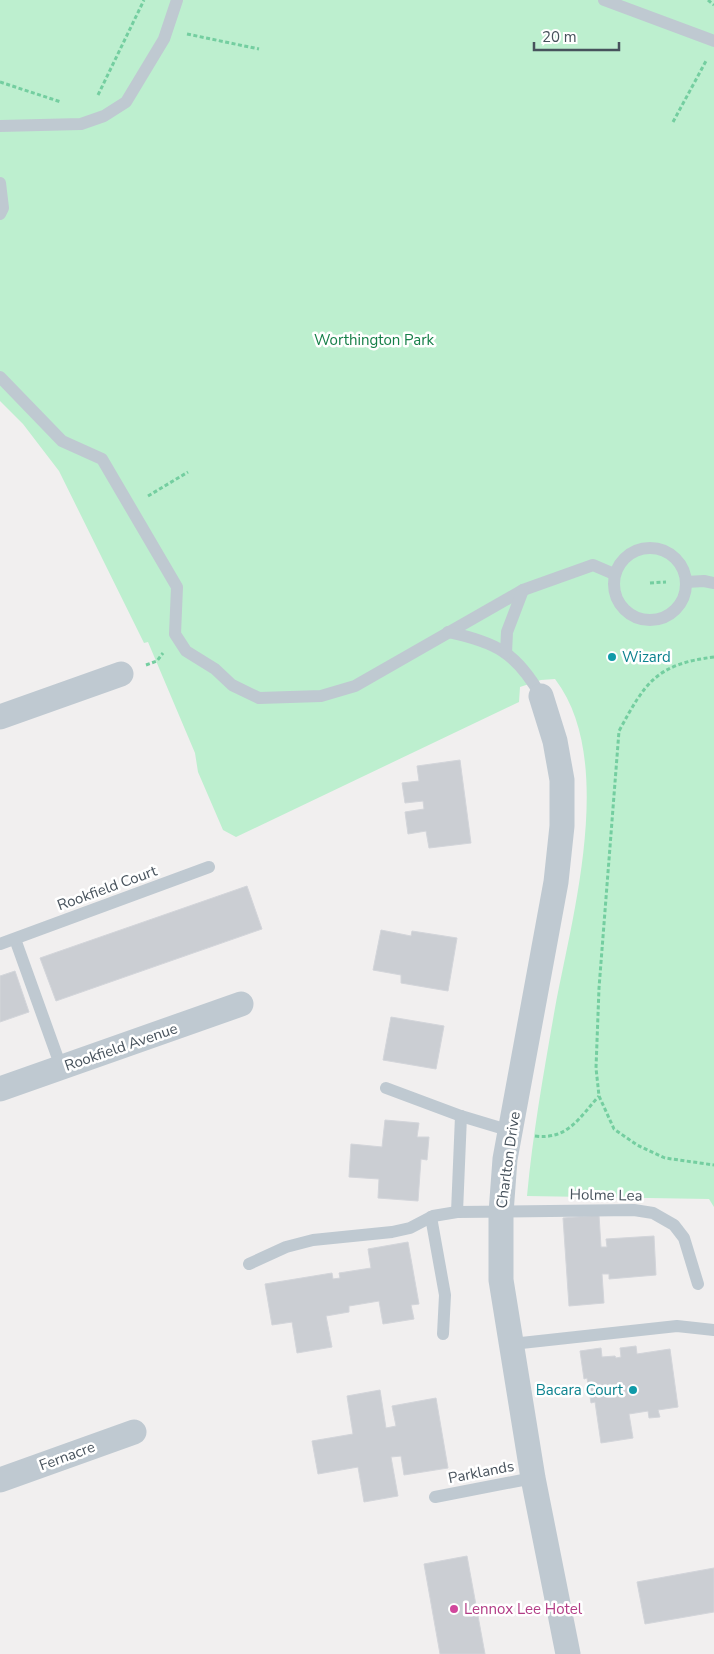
<svg xmlns="http://www.w3.org/2000/svg" width="714" height="1654" viewBox="0 0 714 1654" font-family="'Nunito Sans',sans-serif">
<rect width="100%" height="100%" fill="#f1efef"/>
<!-- green -->
<path fill="#bdefcf" d="M0,0H714V1207L709,1199L527,1196C533,1132 544,1071 555,1008C572,917 617,760 555,679L541,680L520,687L519,702L236,837L223,830L198,772L195,753L148,642L144,643L59,471L23,424L0,401Z"/>
<!-- building -->
<g fill="#cbced3" stroke="#d3d5da">
<path d="M460,760L471,843L429,848L426,831L408,834L405,812L424,809L423,801L405,803L402,783L419,781L417,766Z"/>
<path d="M247,886L262,929L56,1001L40,958Z"/>
<path d="M381,930L411,936L412,931L457,938L448,991L401,983V975L373,970Z"/>
<path d="M15,971L29,1012L0,1022V976Z"/>
<path d="M391,1017L444,1026L436,1069L383,1060Z"/>
<path d="M385,1120L419,1123L417,1137H429L427,1160L421,1159L418,1201L378,1198L379,1179L349,1177L351,1144L382,1147Z"/>
<path d="M599,1215L601,1247H607L606,1239L654,1236L656,1275L609,1279V1274H602L604,1303L569,1306L563,1218Z"/>
<path d="M408,1242L419,1304L411,1305L414,1319L383,1324L379,1301L349,1306V1312L326,1316L332,1347L297,1353L292,1322L272,1325L265,1284L332,1273L333,1279L340,1278L339,1273L371,1268L368,1249Z"/>
<path d="M636,1346L637,1354L670,1349L678,1407L658,1410L660,1417L649,1418L648,1411L629,1414L633,1438L601,1443L595,1402L591,1403L587,1378L584,1379L580,1351L601,1348L602,1357L615,1356L616,1358L621,1357L620,1348Z"/>
<path d="M380,1390L386,1428L396,1426L392,1406L436,1398L448,1468L404,1475L401,1456L391,1457L398,1496L364,1502L358,1467L318,1474L312,1441L353,1434L347,1396Z"/>
<path d="M467,1556L485,1654H440L424,1564Z"/>
<path d="M714,1568V1612L645,1624L637,1582Z"/>
</g>
<g fill="none" stroke-linecap="round" stroke-linejoin="round">
<!-- path -->
<g stroke="#74cea0" stroke-width="3" stroke-dasharray="4 2.5" stroke-linecap="butt">
<path d="M708,0L714,5"/>
<path d="M187,34L259,49"/>
<path d="M0,82L61,102"/>
<path d="M98,95L144,0"/>
<path d="M673,122L706,61"/>
<path d="M148,496L188,472"/>
<path d="M650,583L666,582"/>
<path d="M714,657C656,664 645,683 619,731L599,988L596,1068L599,1096L614,1129L637,1145L665,1158L714,1165"/>
<path d="M146,665L157,661L163,653"/>
<path d="M535,1136C568,1140 579,1118 599,1096"/>
</g>
<!-- service -->
<g stroke="#bfc9d1" stroke-width="12">
<path d="M604,0L714,41"/>
<path d="M0,126L81,124L104,116L126,102L164,39L177,0"/>
<path d="M0,183L3,208L0,214"/>
<path d="M0,377L62,441L102,459L177,587L175,634L186,651L215,669L232,685L259,698L321,696L355,686L523,590L593,565L614,574"/>
<circle cx="650" cy="584" r="36"/>
<path d="M686,582L704,581L714,583"/>
<path d="M448,632C495,642 516,652 541,696"/>
<path d="M506,653L507,632L523,590"/>
<path d="M15,939L61,1067"/>
<path d="M0,944L209,867"/>
<path d="M386,1088L461,1116L511,1131"/>
<path d="M457,1212L461,1116"/>
<path d="M431,1217L445,1295L443,1334"/>
<path d="M249,1264L286,1247L313,1240L392,1232L410,1228L433,1216L457,1212L634,1210L653,1213L674,1225L684,1238L698,1284"/>
<path d="M512,1344L677,1326L714,1330"/>
<path d="M435,1497L533,1478"/>
</g>
<!-- minor -->
<g stroke="#bfc9d1" stroke-width="25">
<path d="M541,696L555,741L562,780V826L556,882L505,1159L501,1213V1280L533,1478L568,1654"/>
<path d="M0,717L121,674"/>
<path d="M0,1089L241,1004"/>
<path d="M0,1480L134,1432"/>
</g>
</g>
<!-- markers -->
<g fill="#0f9aa8" stroke="#fff" stroke-width="2">
<circle cx="612" cy="657" r="5"/>
<circle cx="633" cy="1390" r="5"/>
</g>
<circle fill="#d1479c" stroke="#fff" stroke-width="2" cx="454" cy="1609" r="5"/>
<g text-anchor="middle" stroke-width="5" stroke-linejoin="round" paint-order="stroke">
<!-- park labels -->
<g font-size="15" fill="#167f48" stroke="#fff">
<text x="374" y="345">Worthington Park</text>
</g>
<!-- culture labels -->
<g font-size="15" fill="#0d838f" stroke="#fff" text-anchor="start">
<text x="622" y="662">Wizard</text>
<text x="623" y="1395" text-anchor="end">Bacara Court</text>
</g>
<!-- street labels -->
<g font-size="15" fill="#47525c" stroke="#fff">
<text transform="translate(107 888) rotate(-20)" y="5">Rookfield Court</text>
<text transform="translate(121 1047) rotate(-19)" y="5">Rookfield Avenue</text>
<text transform="translate(508 1160) rotate(-82)" y="5">Charlton Drive</text>
<text transform="translate(606 1195) rotate(1)" y="5">Holme Lea</text>
<text transform="translate(67 1456) rotate(-20)" y="5">Fernacre</text>
<text transform="translate(481 1472) rotate(-11)" y="5">Parklands</text>
</g>
<!-- hotel labels -->
<g font-size="15" fill="#b23c85" stroke="#fff" text-anchor="start">
<text x="464" y="1614">Lennox Lee Hotel</text>
</g>
</g>
<!-- scale -->
<path d="M534 42v8h85v-8" fill="none" stroke="#47525c" stroke-width="2.5"/>
<text x="542" y="42" font-size="15" fill="#47525c" stroke="#ffffff" stroke-width="4" paint-order="stroke">20 m</text>
</svg>
